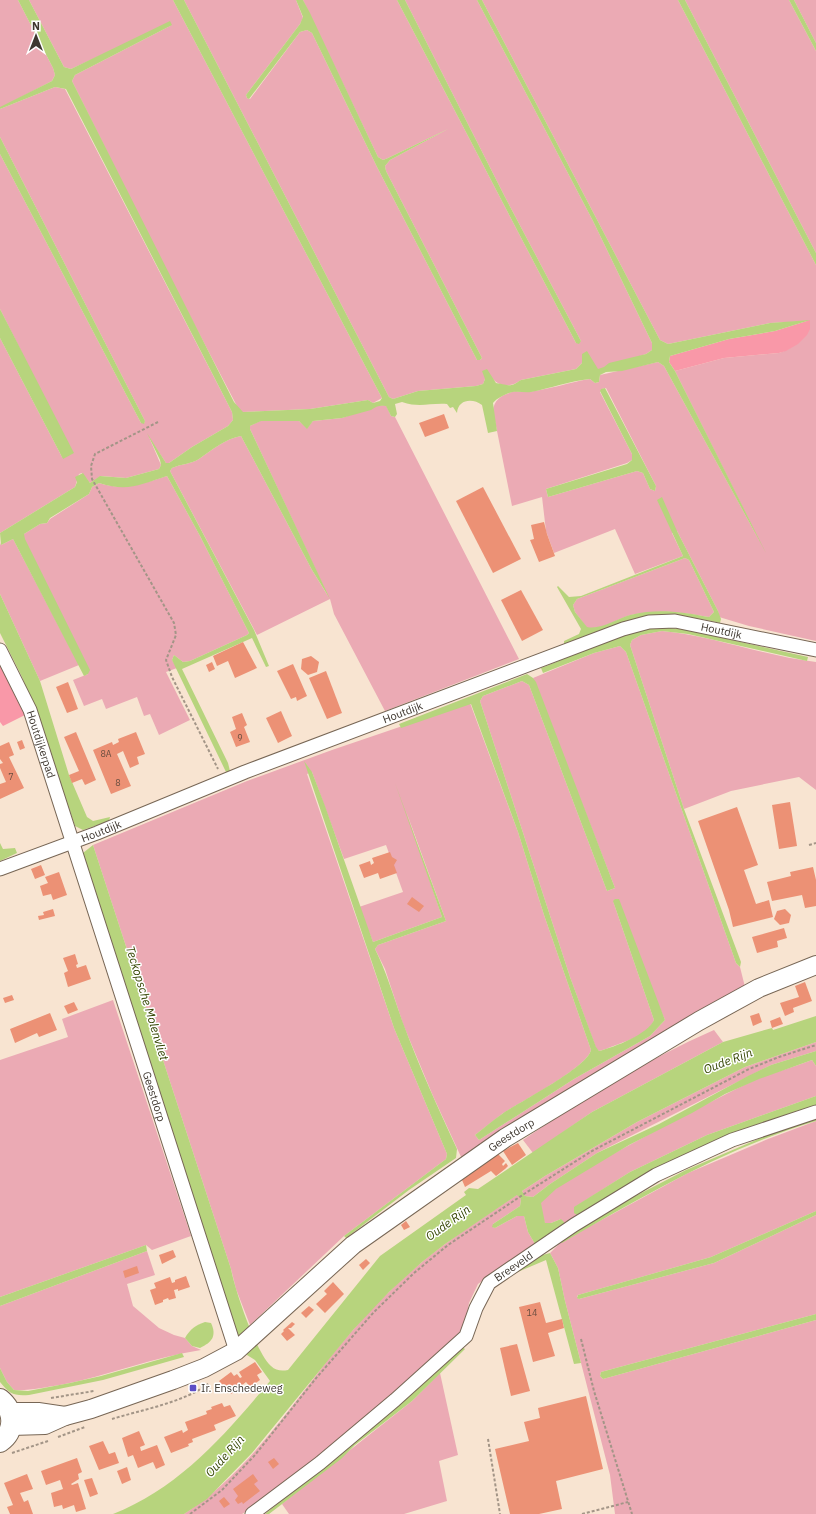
<svg xmlns="http://www.w3.org/2000/svg" width="816" height="1514" viewBox="0 0 816 1514" font-family="'IBM Plex Sans',sans-serif">
<rect width="100%" height="100%" fill="#f8e4d1"/>
<!-- green -->
<g fill="#ebaab4" fill-rule="evenodd">
<path d="M0,0H18L53,68L55,75L52,81L0,108Z"/>
<path d="M29,0H173L382,398L373,403L368,400L310,409L242,412L239,410L165,268L72,81L75,75L172,25L121,46L71,69L64,67Z"/>
<path d="M184,0H296L303,18L300,24L246,95L247,98L250,99L300,32L307,30L312,33L377,167L477,360H480L482,358L386,171L385,166L390,160L448,129L388,158L383,160L378,157L303,0H397L576,343L581,341L505,197L405,0H477L593,221L652,343V350L646,354L598,370L582,354V363L576,369L521,380C512,387 500,388 492,378L485,379L483,384L476,386L418,391L393,399L389,397Z"/>
<path d="M482,0H678L816,265V641L749,626L719,617L718,611L677,531L672,533L683,556L635,574L615,529L554,553L546,531L542,497L512,506L493,411C494,398 504,394 516,391C529,396 573,381 590,379L595,383L599,382L600,375L658,362L664,366L759,540L675,371L724,358L779,353C799,346 801,339 810,321L770,323L668,344L660,340ZM606,388L656,486L655,491L650,489L643,473L637,471L548,497L546,489L627,463L632,460V454L600,392L602,389Z"/>
<path d="M685,0H789L816,51V253Z"/>
<path d="M794,0H816V43Z"/>
<path d="M55,87L65,89L232,412L233,420L228,426L192,447L169,463H166L149,437L161,465L159,469L126,478L101,476L90,483L82,473L79,474L75,487L0,533V338L63,459L21,351L0,309V154L141,423H144L145,421L0,137V109Z"/>
<path d="M386,405L391,416L395,417L519,659L385,711L334,614L330,599L257,635L170,471L172,468C181,464 191,464 199,459C212,450 225,439 241,436L312,570L328,596L250,429V426L260,421H299L307,428L313,421L342,418L375,406Z"/>
<path d="M167,476L200,536L249,633L247,635L190,661L183,662L174,655L172,660L177,668L166,672L190,720L159,735L150,714L144,716L137,697L106,709L102,699L84,706L73,680L88,674L24,539V534L40,524L47,523L50,519L89,494L92,487L99,483C121,491 145,483 167,476Z"/>
<path d="M13,539L79,665L40,681L0,594V543L1,545Z"/>
<path d="M685,558L689,560L714,612L709,617C680,612 661,609 631,615C617,619 602,630 587,628L575,612L573,605L577,599Z"/>
<path d="M662,631C714,636 764,656 816,662V790L799,777L731,791L684,809L630,645L632,640L641,635Z"/>
<path d="M620,646L626,652L736,963L740,967L745,987L462,1159L433,1096L403,1024L385,969L375,949L378,945L446,921L406,811L442,917L373,942L359,907L403,892L386,845L344,859L312,772L307,774L394,1028L447,1154L446,1159L344,1236L250,1325L236,1289L231,1269L93,845L247,781L332,750L470,703L518,832L544,915L591,1050C587,1068 520,1102 502,1114C493,1121 484,1128 475,1135L479,1140L574,1079L650,1036L665,1020L613,901L654,1020C648,1037 621,1042 606,1049L599,1051L596,1048L570,977L480,701L483,696L522,681L529,685L607,891L615,888L533,678L594,653Z"/>
<path d="M113,1000L191,1236L152,1250L146,1245L0,1297V1060L68,1037L62,1019Z"/>
<path d="M714,1030L723,1042L592,1112L533,1153L523,1140C584,1098 646,1060 714,1030Z"/>
<path d="M816,1042V1051L771,1065L597,1153L550,1184L533,1197L525,1196L522,1191L545,1176L637,1122L745,1067Z"/>
<path d="M812,1060L816,1066V1096L707,1135L630,1172L575,1207L637,1179L557,1233L503,1265L478,1284L469,1303L463,1335L277,1492L242,1514H184C254,1469 298,1393 352,1331C379,1300 411,1269 445,1244C468,1227 494,1211 518,1194L521,1199L520,1206L493,1224V1227L495,1228L517,1216H524L528,1232L535,1244L561,1219L551,1223H545C543,1218 539,1208 541,1202C547,1185 730,1091 757,1079C775,1072 794,1067 812,1060Z"/>
<path d="M816,1121V1211L711,1257L578,1295L577,1297L579,1299L714,1263L816,1215V1314L601,1372L600,1376L603,1379L816,1320V1514H615L610,1475L565,1301L558,1268L550,1253L561,1242L688,1173L768,1139Z"/>
<path d="M147,1251L155,1275L127,1284L133,1306L159,1328L174,1335L185,1338L192,1346L201,1350C153,1357 108,1376 60,1385C45,1387 30,1391 14,1390L7,1382L0,1368V1306Z"/>
<path d="M440,1373L458,1455L439,1461L447,1501L404,1514H289L282,1504L412,1401Z"/>
</g>
<!-- forest -->
<g fill="#f998a8">
<path d="M810,320V329L807,335L798,344L786,351L779,353L724,358L675,371L669,362L670,356L729,339L775,331Z"/>
<path d="M0,665L25,715L3,726L0,722Z"/>
</g>
<!-- water -->
<g fill="#b7d47d" fill-rule="evenodd">
<path d="M18,0H29L64,67L71,69L170,21L172,25L75,75L72,81L234,402L243,412L310,409L368,400L373,403L380,401L382,398L173,0H184L389,397L393,399L418,391L476,386L483,384L485,379L482,371L487,369L496,383C510,385 509,388 521,380L576,369L582,363V354L587,351L598,369L604,367L609,363L646,354L652,350V343L593,221L477,0H482L660,340L668,344L770,323L810,320L775,331L729,339L670,356L669,362L675,371L766,553L664,366L658,362L622,371L606,372L600,375L599,382L595,383L590,379C570,381 551,388 531,392C523,393 516,390 509,393C504,395 497,398 493,403L497,431L488,433L482,405C473,398 458,399 457,413L453,407L450,408L447,404C428,403 420,408 402,402L395,404L397,414L395,417L391,416L386,406C380,405 376,406 371,410L342,418L313,421L307,429L299,421H261L250,426V429L330,599L312,570L241,436C225,439 212,450 199,459C191,464 181,464 172,468L170,471L254,630L269,666L266,667L252,638L182,669L228,763L230,771L226,772L172,660L174,655L183,662L190,661L247,635L249,633L200,536L167,476C139,485 128,492 99,483L92,487L89,494L50,518L47,523L40,524L24,534L25,539L90,670L88,674L84,676L13,539L1,545L0,533L75,487L77,482L75,477L83,473L90,483L100,476L126,478L159,469L161,465L160,460L147,433L166,463H169L192,447L228,426L233,420L232,412L66,89L55,87L0,109V107L52,81L55,75L53,68Z"/>
<path d="M296,0H303L310,13L378,157L383,160L388,158L448,129L390,160L385,166L386,171L482,358L480,360H477L377,167L312,33L307,30L300,32L249,99L247,98L246,95L300,24L303,17Z"/>
<path d="M397,0H405L505,197L581,341L579,344L576,343Z"/>
<path d="M678,0H685L816,253V265Z"/>
<path d="M789,0H794L816,43V51Z"/>
<path d="M0,137L145,421L144,424L141,423L0,154Z"/>
<path d="M0,309L74,453L63,459L0,338Z"/>
<path d="M605,388L656,486L655,491L650,489L643,473L637,471L548,497L546,489L627,464L632,460V454L600,391L601,389Z"/>
<path d="M662,497L677,531L718,611L721,619L720,623C654,607 624,622 564,644V641L579,634L581,629L557,587L558,586L569,597L581,596L683,556L657,500ZM685,558L689,560L714,612L709,617C681,612 659,608 630,615C616,619 601,630 587,627L575,612L573,605L577,599Z"/>
<path d="M0,594L40,681L69,775L87,817L93,821L110,817L109,821L83,830L75,826L39,719L22,677L0,633Z"/>
<path d="M662,627L687,630L808,657L807,661L688,634L662,631L641,635L632,640L630,645L684,809L741,962L740,967L736,963L626,652L620,646L594,653L543,673L541,668C580,653 620,633 662,627Z"/>
<path d="M527,674L533,678L536,682L615,888L607,891L529,685L522,681L483,696L480,701L570,977L596,1047L599,1051C615,1047 648,1034 654,1020L613,901L615,899H619L665,1020L650,1036L574,1079L479,1140L475,1135C484,1128 492,1121 502,1114C519,1102 587,1068 591,1050L544,915L518,832L471,704L401,728L399,724Z"/>
<path d="M304,761L312,772L325,806L373,942L442,917L395,783L446,921L378,945L375,949C387,973 394,998 403,1023C419,1066 438,1108 457,1149L456,1158L409,1190L346,1238L344,1236L446,1159L447,1154L394,1028Z"/>
<path d="M0,843L3,849L15,848L17,853L0,861Z"/>
<path d="M93,845L231,1269C235,1290 256,1353 271,1366C276,1371 282,1371 288,1370L380,1256L466,1195L464,1192L469,1188L478,1189L592,1112L723,1042L772,1028L773,1030L816,1016V1042L745,1067L637,1122L545,1176L522,1191L525,1196L533,1197L550,1184L597,1153L659,1124L748,1076L771,1065L816,1051V1066L812,1060L759,1079L725,1094L692,1113L629,1145L556,1189L541,1203L545,1223H551L561,1219L564,1222V1225L535,1244L528,1232L524,1216H517L495,1228L492,1227L493,1224L520,1206L521,1199L517,1195L445,1244L422,1262L389,1292L353,1330L252,1453L207,1499L184,1514H113C179,1488 225,1435 270,1381L255,1360L247,1355L235,1332L95,895L83,853Z"/>
<path d="M816,1096V1105L746,1128L683,1157L637,1179L577,1215L574,1213V1207L630,1172L707,1135Z"/>
<path d="M816,1118V1121C726,1148 643,1196 562,1243L560,1241L616,1206L686,1170L765,1136Z"/>
<path d="M816,1211V1215L714,1263L579,1299L577,1298L578,1295L711,1257Z"/>
<path d="M146,1245L147,1251L0,1306V1297Z"/>
<path d="M550,1253L558,1268L565,1301L581,1363L574,1364L546,1260L513,1274L531,1258Z"/>
<path d="M816,1314V1320L603,1379L600,1376L601,1372Z"/>
<path d="M205,1322L211,1323C217,1336 212,1342 200,1348L192,1346L185,1338C190,1329 196,1325 205,1322Z"/>
<path d="M462,1347L465,1349L412,1401L355,1445L341,1459L269,1514H265L409,1397Z"/>
<path d="M182,1353L184,1357L103,1380L29,1395C13,1396 10,1394 0,1382V1368L7,1382L14,1390L28,1391L70,1383L101,1376Z"/>
</g>
<!-- building -->
<g fill="#ec9175">
<path d="M444,414L449,428L425,437L419,423Z"/>
<path d="M483,487L521,559L493,573L456,501Z"/>
<path d="M544,522L547,534L555,556L539,562L530,540L534,539L531,525Z"/>
<path d="M521,590L543,630L522,641L501,600Z"/>
<path d="M243,642L257,668L235,678L228,661L217,666L213,656Z"/>
<path d="M311,656L319,662L317,672L308,675L301,669L302,659Z"/>
<path d="M212,662L215,669L209,672L206,665Z"/>
<path d="M293,664L307,696L297,701L296,697L291,699L277,671Z"/>
<path d="M326,671L342,713L327,719L309,678Z"/>
<path d="M68,682L78,709L67,713L56,687Z"/>
<path d="M281,711L292,736L278,743L266,718Z"/>
<path d="M242,713L247,725L244,727L250,742L236,747L230,732L236,729L232,717Z"/>
<path d="M76,732L96,780L85,785L82,779L72,783L69,775L79,771L64,737Z"/>
<path d="M136,732L145,754L137,757L139,764L130,768L123,751L117,754L131,786L111,794L93,750L112,742L113,745L119,742L118,739Z"/>
<path d="M22,740L25,748L20,750L17,742Z"/>
<path d="M9,742L14,755L9,757L24,788L0,799V784L6,782L0,768V764L3,763L0,759V746Z"/>
<path d="M790,802L797,846L779,849L772,805Z"/>
<path d="M737,807L758,865L744,870L756,904L769,900L773,917L733,927L729,910L698,821Z"/>
<path d="M390,852L392,857L397,860L394,865L397,873L380,879L378,873L364,878L359,865L370,861L371,865L374,863L372,858Z"/>
<path d="M41,865L45,875L35,879L31,869Z"/>
<path d="M813,867L816,880V906L805,908L802,895L772,901L767,882L791,876L790,872Z"/>
<path d="M59,872L67,895L53,900L51,894L43,896L40,886L48,883L45,877Z"/>
<path d="M412,897L424,906L419,912L407,904Z"/>
<path d="M53,909L55,916L39,920L38,916L44,915L43,912Z"/>
<path d="M785,909L791,915L789,923L780,925L774,919L777,911Z"/>
<path d="M784,928L787,938L777,941L778,947L757,953L752,937Z"/>
<path d="M75,954L78,964L76,965L77,968L86,965L91,979L68,987L64,973L68,971L63,958Z"/>
<path d="M805,982L812,1001L793,1008L794,1012L785,1016L780,1003L799,997L795,986Z"/>
<path d="M12,995L14,1000L5,1003L3,998Z"/>
<path d="M74,1002L78,1010L68,1014L64,1006Z"/>
<path d="M50,1013L57,1030L39,1037L37,1033L15,1043L10,1029Z"/>
<path d="M759,1013L762,1022L753,1026L750,1016Z"/>
<path d="M780,1017L783,1024L772,1028L770,1021Z"/>
<path d="M518,1143L526,1155L512,1165L503,1151Z"/>
<path d="M498,1154L505,1161L502,1164L503,1166L506,1163L508,1166L505,1169L496,1176L491,1171L465,1187L462,1180Z"/>
<path d="M406,1221L410,1227L404,1230L401,1225Z"/>
<path d="M173,1250L176,1257L162,1264L159,1255Z"/>
<path d="M366,1259L370,1263L363,1270L359,1265Z"/>
<path d="M137,1266L139,1273L125,1278L123,1271Z"/>
<path d="M186,1276L190,1287L178,1291V1289L174,1290L176,1298L169,1300L168,1298L163,1300V1302L155,1305L150,1290L156,1288L154,1283L170,1277L172,1283L175,1282V1280Z"/>
<path d="M333,1282L344,1294L325,1313L316,1304L327,1294L324,1291Z"/>
<path d="M540,1302L546,1323L562,1319L564,1328L548,1333L555,1356L533,1362L519,1307Z"/>
<path d="M309,1306L314,1310L306,1318L301,1313Z"/>
<path d="M292,1322L295,1324L291,1328H288L295,1335L287,1341L281,1334L284,1331L283,1330Z"/>
<path d="M517,1344L530,1391L511,1396L500,1348Z"/>
<path d="M255,1362L262,1372L257,1375L260,1380L250,1387L246,1382L231,1394L224,1384L222,1385L219,1381L231,1372L234,1376L237,1374L240,1378L242,1377L239,1372Z"/>
<path d="M586,1396L603,1469L556,1481L562,1509L539,1514H510L495,1449L529,1441L524,1422L540,1418L538,1408Z"/>
<path d="M222,1403L224,1407L230,1405L236,1416L214,1425L216,1430L192,1439L193,1442L188,1444L189,1446L171,1453L164,1437L182,1430L183,1433L188,1430L185,1422L207,1414L206,1411L212,1409L211,1407Z"/>
<path d="M139,1431L145,1445L140,1447L141,1451L157,1445L165,1465L156,1469L153,1462L138,1468L133,1455L128,1457L122,1438Z"/>
<path d="M103,1441L109,1454L115,1452L119,1463L99,1470L89,1446Z"/>
<path d="M77,1458L82,1472L78,1474L79,1479L71,1484L72,1485L78,1483L86,1509L76,1512L74,1505L63,1509L62,1505L54,1507L51,1493L63,1489L60,1480L46,1485L41,1471Z"/>
<path d="M274,1458L279,1464L273,1469L268,1462Z"/>
<path d="M127,1467L131,1480L122,1484L117,1471Z"/>
<path d="M27,1474L33,1489L20,1493L24,1502L28,1500L33,1514H10L7,1507L13,1505L4,1483Z"/>
<path d="M253,1474L258,1481L254,1484L260,1491L243,1504L242,1502L238,1504L235,1500L238,1496L233,1489Z"/>
<path d="M92,1478L98,1494L90,1497L84,1480Z"/>
<path d="M224,1497L230,1504L224,1508L219,1501Z"/>
</g>
<g fill="none" stroke-linecap="round" stroke-linejoin="round">
<!-- minor casing -->
<g stroke="#765" stroke-width="15">
<g id="minor">
<path id="s1" d="M0,650L30,710L236,1351"/>
<path id="s2" d="M0,869L97,833L245,772L623,629L649,622L675,621L816,650"/>
<path id="s3" d="M252,1514L320,1463L395,1400L466,1336L476,1308L489,1283L574,1225L656,1175L732,1140L816,1112"/>
</g>
</g>
<!-- secondary casing -->
<g stroke="#765" stroke-width="20">
<g id="secondary">
<path d="M10,1412H38L65,1416"/>
<path id="s4" d="M11,1426L45,1425L65,1416L91,1409L173,1380L204,1368L236,1351L353,1245L505,1138L699,1021L759,988L816,965"/>
</g>
</g>
<!-- primary casing -->
<g stroke="#765" stroke-width="22">
<path id="primary" d="M0,1399C14,1410 16,1431 0,1442"/>
</g>
<!-- path -->
<g stroke="#a39587" stroke-width="2" stroke-dasharray="3 2" stroke-linecap="butt">
<path d="M158,422L95,454L91,466L92,479L174,623L176,635L166,660L172,677L218,769"/>
<path d="M809,845L816,843"/>
<path d="M581,1339L594,1391L632,1514"/>
<path d="M51,1398L94,1391"/>
<path d="M112,1419C141,1410 186,1402 209,1383"/>
<path d="M58,1437L85,1427"/>
<path d="M488,1439L500,1514"/>
<path d="M12,1453L48,1441"/>
<path d="M190,1514L222,1490L255,1455L317,1377L374,1312L414,1273L448,1245L524,1194L592,1151L749,1069L779,1057L816,1045"/>
<path d="M582,1514L628,1502"/>
</g>
<!-- minor -->
<use href="#minor" stroke="#fff" stroke-width="13"/>
<!-- secondary -->
<use href="#secondary" stroke="#fff" stroke-width="18"/>
<!-- primary -->
<use href="#primary" stroke="#fff" stroke-width="20"/>
</g>
<!-- markers -->
<rect fill="#5c4dc5" stroke="#fff" stroke-width="1.5" x="189" y="1384" width="8" height="8" rx="2"/>
<g text-anchor="middle" stroke-width="3" stroke-linejoin="round" paint-order="stroke">
<!-- number labels -->
<g font-size="9" fill="#6a4e40">
<text x="240" y="741">9</text>
<text x="106" y="757">8A</text>
<text x="11" y="780">7</text>
<text x="118" y="786">8</text>
<text x="532" y="1316">14</text>
</g>
<!-- street labels -->
<g font-size="11" fill="#3e372f" stroke="#fff">
<text dy="4" stroke="none"><textPath href="#s2" startOffset="768">Houtdijk</textPath></text>
<text dy="4" stroke="none"><textPath href="#s2" startOffset="432">Houtdijk</textPath></text>
<text dy="4" stroke="none"><textPath href="#s1" startOffset="103">Houtdijkerpad</textPath></text>
<text dy="4" stroke="none"><textPath href="#s2" startOffset="108">Houtdijk</textPath></text>
<text dy="4" stroke="none"><textPath href="#s1" startOffset="473">Geestdorp</textPath></text>
<text dy="4" stroke="none"><textPath href="#s4" startOffset="590">Geestdorp</textPath></text>
<text dy="4" stroke="none"><textPath href="#s3" startOffset="366">Breeveld</textPath></text>
</g>
<!-- poi labels -->
<g font-size="11" fill="#3e372f" stroke="#fff" text-anchor="start">
<text x="201" y="1392">Ir. Enschedeweg</text>
</g>
<!-- water labels -->
<g font-size="12" font-style="italic" fill="#344502" stroke="#fff">
<text transform="translate(147 1003) rotate(73)" y="4">Teckopsche Molenvliet</text>
<text transform="translate(728 1061) rotate(-21)" y="4">Oude Rijn</text>
<text transform="translate(448 1223) rotate(-36)" y="4">Oude Rijn</text>
<text transform="translate(225 1456) rotate(-48)" y="4">Oude Rijn</text>
</g>
</g>
<!-- north arrow -->
<g transform="translate(36 36)" stroke="#ffffff" stroke-width="3" paint-order="stroke">
<path d="M0-3L7 15L0 10L-7 15Z" fill="#3e372f"/>
<text y="-6" font-size="11" font-weight="bold" text-anchor="middle" fill="#3e372f">N</text>
</g>
</svg>
